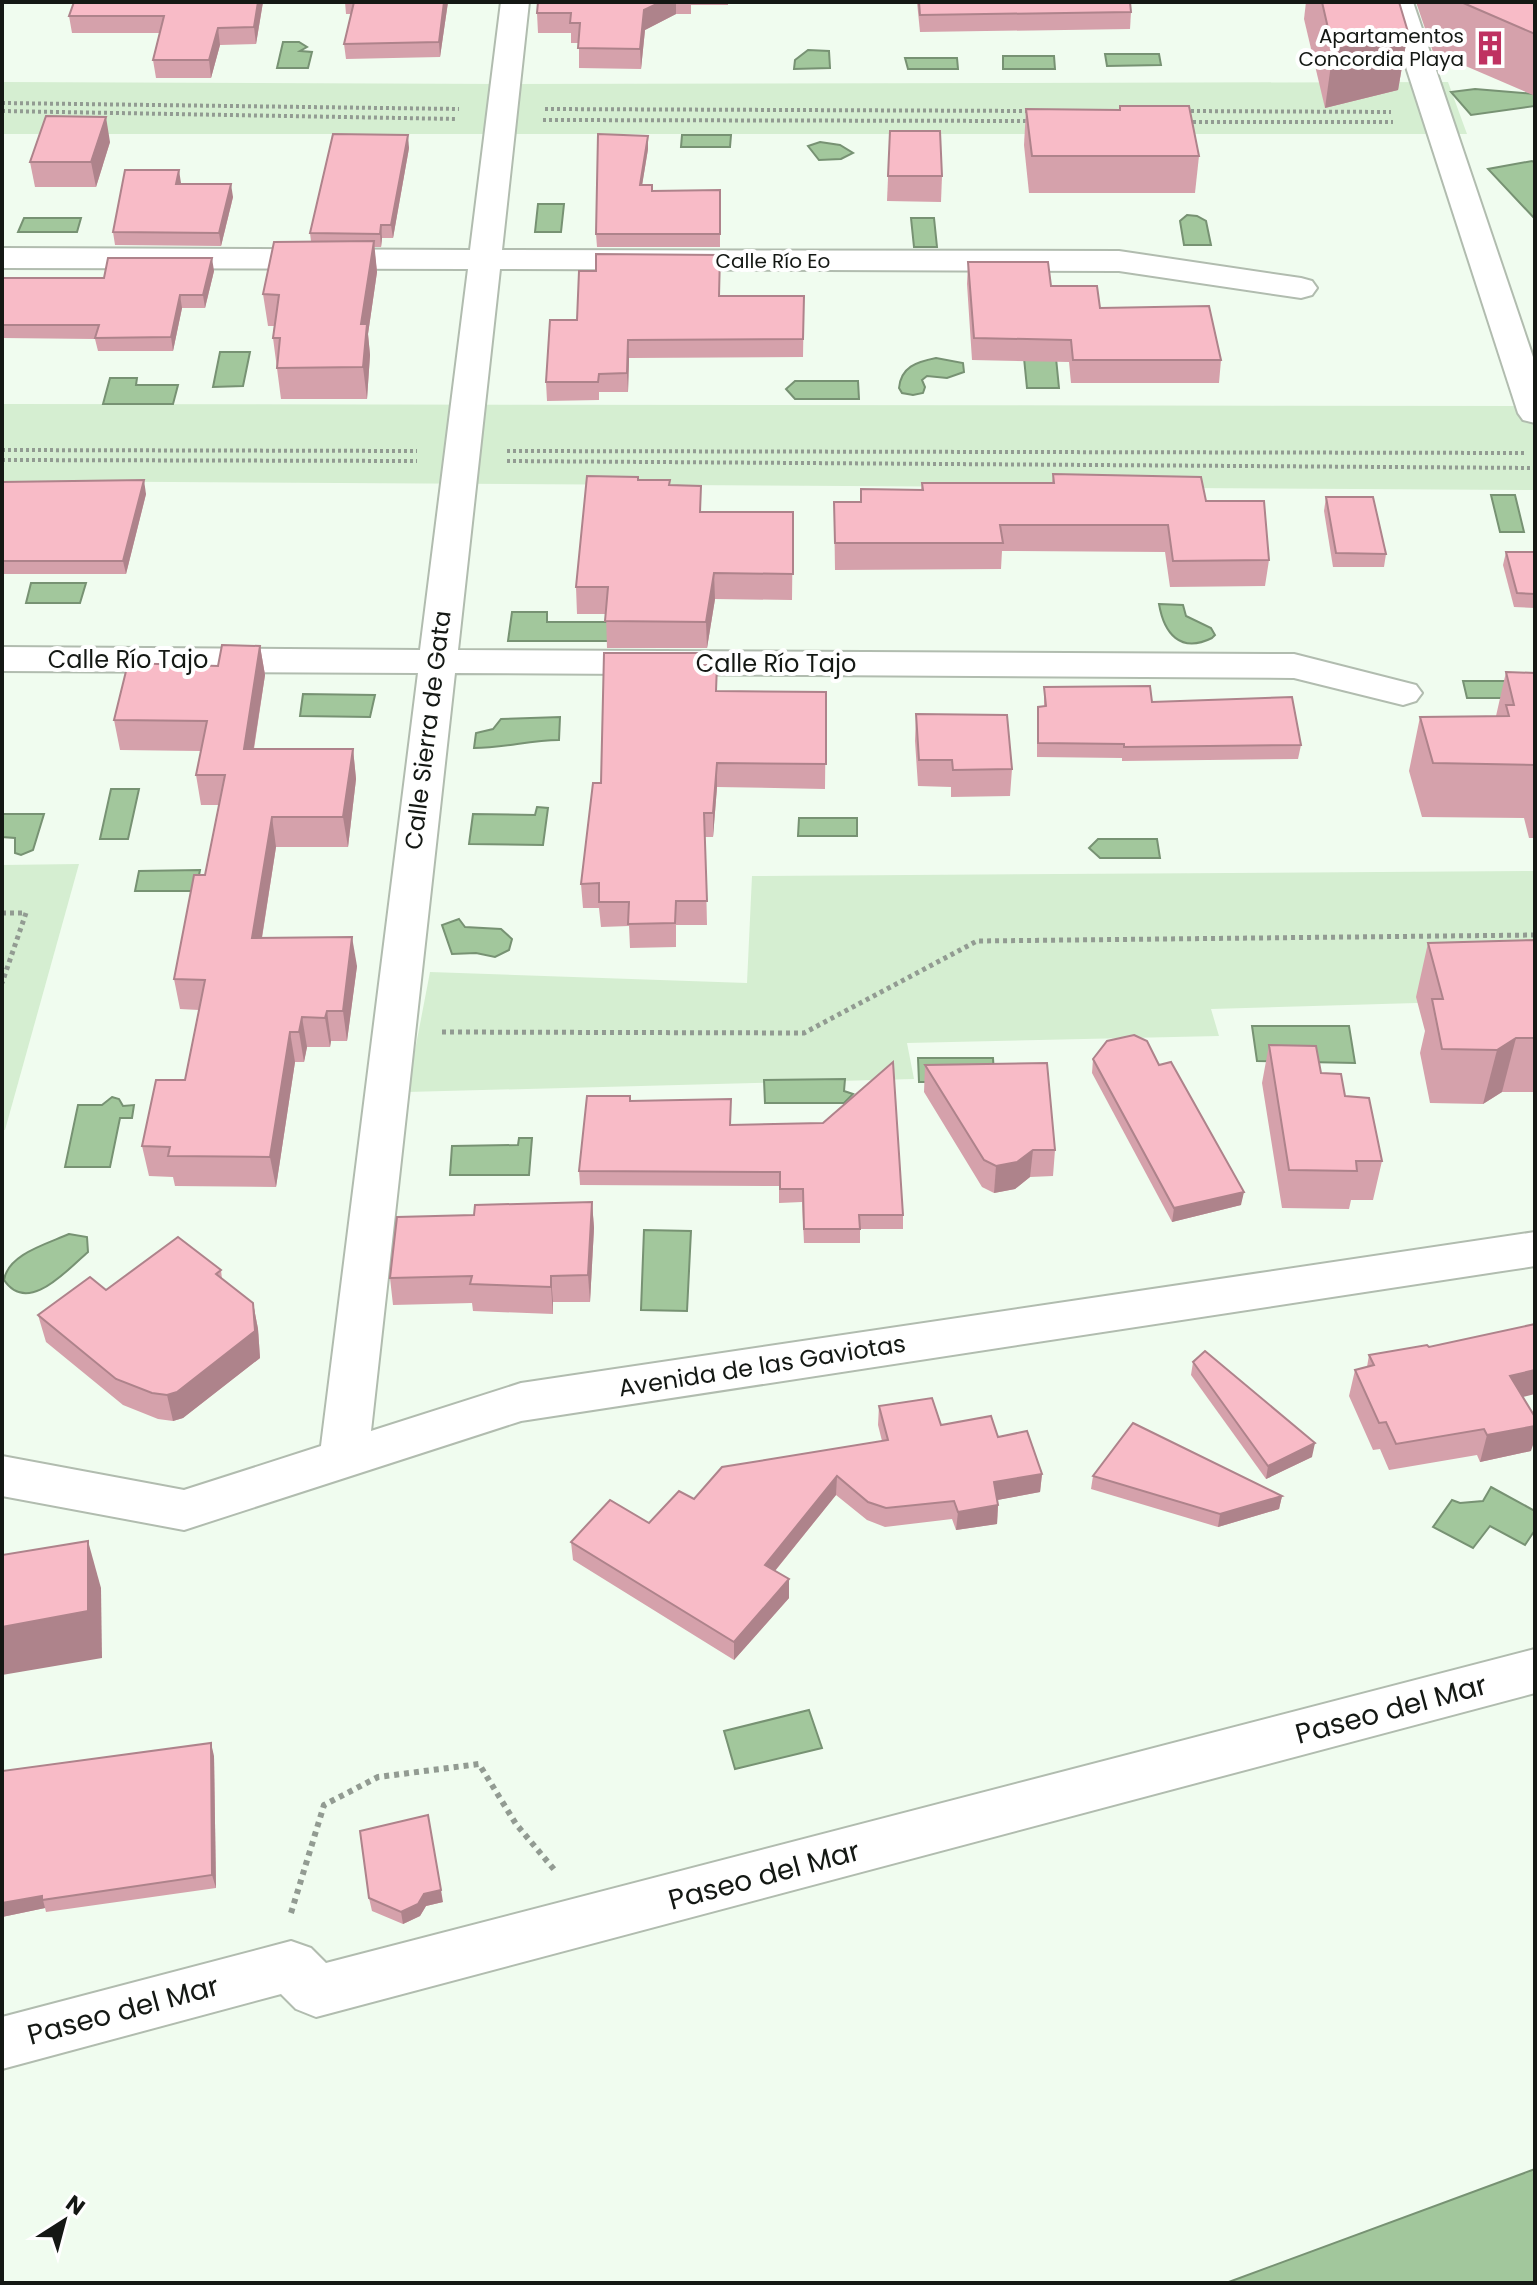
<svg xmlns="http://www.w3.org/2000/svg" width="1537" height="2285" viewBox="0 0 1537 2285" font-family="Poppins,sans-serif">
<rect width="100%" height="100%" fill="#f0fcef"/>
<!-- green -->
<g fill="#d5eed1">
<path d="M2,82L504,84L1448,82L1467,134H2Z"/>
<path d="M2,404L1535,406V490L2,481Z"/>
<path d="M79,864L5,1130H2V865Z"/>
<path d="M1535,871V973L1520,1000L1211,1009L1219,1036L907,1043L914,1079L407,1092L430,972L747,983L752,876Z"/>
</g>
<!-- water -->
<g fill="#a2c79c" stroke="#779273" stroke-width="2">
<path d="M283,42H299L307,47L300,51L312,52L308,68H277Z"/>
<path d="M808,50L829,51L830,68L794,69L795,60Z"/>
<path d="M1105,54H1159L1161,65L1107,66Z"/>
<path d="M1003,56H1054L1055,69H1003Z"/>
<path d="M905,58H957L958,69H908Z"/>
<path d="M1475,89L1535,94V106L1471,115L1451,92Z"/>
<path d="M682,135H731L730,147H681Z"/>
<path d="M820,142L840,145L853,153L841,159L819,160L808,146Z"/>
<path d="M1532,161L1535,163V219L1488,169Z"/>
<path d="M538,204H564L561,232H535Z"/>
<path d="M1187,215L1197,216L1206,221L1211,245H1184L1180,221Z"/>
<path d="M24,218H81L77,232H18Z"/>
<path d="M911,218H934L937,247H914Z"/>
<path d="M220,352H250L243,386L213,387Z"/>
<path d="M936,358L963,363L964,372L947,378L927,376L922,380L925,387L923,393L913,395L902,393L899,388C901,367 916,362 936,358Z"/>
<path d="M1024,358H1056L1059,388H1027Z"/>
<path d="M110,378H137L136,385H178L173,404H103Z"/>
<path d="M795,381H858L859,399H795L786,389Z"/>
<path d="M1491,495H1515L1524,532H1500Z"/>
<path d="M31,583H86L80,603H26Z"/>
<path d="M1159,604L1183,605L1186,616L1211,628L1215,635L1212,638C1180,654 1164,633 1159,604Z"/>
<path d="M512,612H547V622H611L610,641H508Z"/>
<path d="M1463,681H1518L1522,698H1467Z"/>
<path d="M303,694L375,695L370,717L300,716Z"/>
<path d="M560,717L559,740C530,740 504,748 474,748L476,733L493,729L501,719Z"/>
<path d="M111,789H139L128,839H100Z"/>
<path d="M537,807L548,808L543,845L469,844L473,814L535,815Z"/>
<path d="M2,814H44L33,850L21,855L15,853V838L2,837Z"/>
<path d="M799,818H857V836H798Z"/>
<path d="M1098,839H1157L1160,858H1100L1089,848Z"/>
<path d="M200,870L196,891H135L139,871Z"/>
<path d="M459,919L465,927L501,929L512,939L509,950L495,957L476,953L452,954L442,925Z"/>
<path d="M1252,1026H1349L1355,1063L1257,1061Z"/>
<path d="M918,1058H993L994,1073L979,1082H919Z"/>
<path d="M845,1079L844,1091L853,1094L844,1103H765L764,1080Z"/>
<path d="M112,1097L119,1099L123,1106L134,1105L132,1118H120L110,1167H65L78,1105H102Z"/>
<path d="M519,1138H532L529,1175H450L452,1146L518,1145Z"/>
<path d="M644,1230L691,1231L687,1311L641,1310Z"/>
<path d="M69,1234L87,1237L88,1252C68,1269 28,1316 4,1280C8,1254 47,1244 69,1234Z"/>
<path d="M1491,1487L1535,1511V1530L1525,1545L1490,1526L1473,1548L1433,1527L1452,1500L1460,1503L1483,1501Z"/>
<path d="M809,1710L822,1748L735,1769L724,1731Z"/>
<path d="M1535,2169V2283H1226Z"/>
</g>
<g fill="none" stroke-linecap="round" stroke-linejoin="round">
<!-- minor casing -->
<g stroke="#b1bcaf" stroke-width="4">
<g id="minor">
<path d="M501,2H529L502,250L1119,251L1301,278L1312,281L1317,288L1312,295L1301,298L1119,271L500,269L458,650L1294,654L1416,685L1422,693L1416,701L1403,705L1294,678L455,673L371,1431L521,1383L1535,1232V1266L521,1421L184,1530L2,1496V1456L184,1490L321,1446L418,673L2,671V647L420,650L468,269L2,268V248L470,250Z"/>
<path d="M1385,2H1413L1535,363V423L1523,420L1518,413Z"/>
<path d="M1535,1649V1693L316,2017L296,2009L281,1994L2,2069V2017L291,1941L311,1948L326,1963Z"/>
</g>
</g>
<!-- path-far2 -->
<g stroke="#929b92" stroke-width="4" stroke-dasharray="3 3" stroke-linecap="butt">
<path d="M2,103L459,109"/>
<path d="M545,109L1031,111"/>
<path d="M2,111L457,119"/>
<path d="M1185,111L1391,112"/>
<path d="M543,120L1029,121"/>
<path d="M1187,122H1393"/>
<path d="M2,450L417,451"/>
<path d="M507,451L1525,453"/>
<path d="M2,460L417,461"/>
<path d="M507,461L1535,468"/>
</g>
<!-- path-far1 -->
<g stroke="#929b92" stroke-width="5" stroke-dasharray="4 4" stroke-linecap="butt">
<path d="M2,913H26L2,983"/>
<path d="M442,1032L804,1033L977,941L1535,935"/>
</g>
<!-- path -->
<path stroke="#929b92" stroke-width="6" stroke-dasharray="5 5" stroke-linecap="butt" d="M291,1913L324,1805L378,1777L479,1764L516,1824L557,1873"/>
<!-- minor -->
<use href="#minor" fill="#fff" fill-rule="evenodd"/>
</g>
<!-- wall -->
<g fill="#d5a1ab">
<path d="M74,2H263L256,44L220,45L211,78H156L153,60L160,33H72L69,16Z"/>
<path d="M345,2H448L440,57L346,59L344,44L351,14H346Z"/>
<path d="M538,2H728V5H691V14H676L645,30L641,69L579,68V43H571V33H538L537,13Z"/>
<path d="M917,2H1130L1131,12L1130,29L920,32Z"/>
<path d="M1306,2H1399L1408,32L1398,90L1325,108L1304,19Z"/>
<path d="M1416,2H1535V96L1433,52Z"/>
<path d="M1026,109L1199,156L1195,193H1029L1024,145Z"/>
<path d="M890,131L942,176L941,202L887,201Z"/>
<path d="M648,136V149L642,185L652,191L720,190V247H597L596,234Z"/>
<path d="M110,142L96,187H35L30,162Z"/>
<path d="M409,148L393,238H382L381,247H374L377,272L368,334L370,355L367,399H281L273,338L274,326H268L263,294L311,241L310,233Z"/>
<path d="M181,184L233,197L221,246L115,245L113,232Z"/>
<path d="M968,262L1051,286L1221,360L1219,383H1071L1069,362L972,360L967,284Z"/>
<path d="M214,271L205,308H182L173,351H98L95,339L2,338V278H104Z"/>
<path d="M720,296H804L803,357L629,358L628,392H599V400L547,401L546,382L577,320Z"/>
<path d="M1053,474L1206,501L1269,560L1265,586L1170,587L1165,552L1002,551L1001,569L835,570L834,502H860L861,489L921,490L922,483H1052Z"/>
<path d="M638,480L670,485L701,512H793L792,600L715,599L707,648H607L606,614H577L576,587Z"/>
<path d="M2,482L146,494L126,574H2Z"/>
<path d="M1326,497L1386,554L1384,567H1333L1324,511Z"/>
<path d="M1506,552H1535V608L1514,607L1503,565Z"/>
<path d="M260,646L265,675L254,749H353L356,779L348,847H276L262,938L357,966L347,1041H331L330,1047H307L304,1062H295L276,1187L175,1186L173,1177L149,1176L142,1146L185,1080L199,1010L180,1009L174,979L205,875L219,805H201L196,775L201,751L120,750L114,720Z"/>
<path d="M702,653V665L717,691L826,692L825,789L717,787L713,837H705L707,925H676V947L630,948L629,926L601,927L599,908H583L581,884L601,783Z"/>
<path d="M1506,672L1535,673V838H1529L1524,818L1422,817L1409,771L1420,717L1496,716Z"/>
<path d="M1044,687L1152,702L1301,745L1298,759L1122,761V758L1037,757V721L1038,707H1044Z"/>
<path d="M916,714L1012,769L1010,796L951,797V787L918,786L915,741Z"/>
<path d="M1535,940V1092H1502L1483,1104L1430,1103L1420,1053L1425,1031L1416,997L1428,943Z"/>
<path d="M1269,1045L1321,1073L1345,1096L1382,1161L1373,1200H1351L1349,1209L1282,1208L1262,1083Z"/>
<path d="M1093,1059L1159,1065L1241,1205L1172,1222L1092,1073Z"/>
<path d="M925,1065L1055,1150L1053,1176L1030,1177L1015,1189L994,1193L982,1187L924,1092Z"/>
<path d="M630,1096V1101L731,1125L903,1215V1229H860V1243H804L802,1202L779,1203V1186L580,1185L579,1171Z"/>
<path d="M592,1202L594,1228L590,1302H553V1314L473,1311L472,1303L393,1305L390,1278L474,1215Z"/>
<path d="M221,1270L222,1279L253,1303L258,1329L260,1358L183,1418L173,1421L158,1419L123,1405L46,1342L38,1315L106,1290Z"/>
<path d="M1429,1347L1523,1397L1531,1451L1480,1462L1477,1455L1389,1470L1380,1449L1373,1450L1349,1396L1355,1370L1367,1367L1369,1355Z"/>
<path d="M1193,1362L1312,1457L1266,1479L1191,1375Z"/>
<path d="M879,1406L941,1425L998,1437L1042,1474L1040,1492L997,1500L998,1505L997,1524L956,1530L952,1519L885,1527L867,1520L836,1495L775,1571L789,1579V1598L734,1660L573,1560L571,1542L649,1523L694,1499L882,1441L878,1425Z"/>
<path d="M1093,1476L1282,1496L1279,1509L1218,1527L1091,1489Z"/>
<path d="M214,1756L216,1888L46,1912L45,1908L2,1917V1771Z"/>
<path d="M369,1898L443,1902L426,1906L420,1916L403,1924L372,1911Z"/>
</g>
<!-- shaded-wall -->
<g fill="#ae838b">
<path d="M258,2H263L256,44L254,27Z"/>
<path d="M444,2H448L440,57L439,42Z"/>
<path d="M661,2H676V14L645,30L641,69L640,49L644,10Z"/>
<path d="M218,28L220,45L211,78L209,60Z"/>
<path d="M1408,32L1398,90L1325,108L1333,50Z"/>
<path d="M106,117L110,142L96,187L91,162Z"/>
<path d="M408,135L409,148L393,238L391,225Z"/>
<path d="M648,136V149L640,198V185Z"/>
<path d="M179,170L181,183L178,197L176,184Z"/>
<path d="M231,184L233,197L221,246L219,233Z"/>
<path d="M381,225L382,238L381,247L380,234Z"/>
<path d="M374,241L377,272L368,334L370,355L367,399L363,367L361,324Z"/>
<path d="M212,258L214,271L205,308L203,295Z"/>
<path d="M180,295L182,308L173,351L171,337Z"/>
<path d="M628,340L629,358L628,392L627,373Z"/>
<path d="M144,480L146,494L126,574L123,561Z"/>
<path d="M714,573L715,599L707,648L706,622Z"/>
<path d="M260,646L265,675L249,778L244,749Z"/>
<path d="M353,749L356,779L348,847L343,817Z"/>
<path d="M717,763V787L713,837V813Z"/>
<path d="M272,817L276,847L257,968L252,938Z"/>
<path d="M352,937L357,966L347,1041L343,1011Z"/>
<path d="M327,1011L331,1041L330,1047L325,1018Z"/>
<path d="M302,1017L307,1047L304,1062L299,1032Z"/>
<path d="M290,1032L295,1062L276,1187L270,1157Z"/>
<path d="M1516,1038L1502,1092L1483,1104L1497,1050Z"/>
<path d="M1033,1150L1030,1177L1015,1189L994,1193L996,1166Z"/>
<path d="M1244,1192L1241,1205L1172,1222L1174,1208Z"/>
<path d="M592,1202L594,1228L590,1302L588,1275Z"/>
<path d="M551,1276L553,1302V1314L551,1287Z"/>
<path d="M253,1303L258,1329L260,1358L183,1418L173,1421L167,1395Z"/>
<path d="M1535,1370V1394L1502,1402L1510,1376Z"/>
<path d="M1535,1426V1439L1531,1451L1480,1462L1487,1435Z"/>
<path d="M1315,1443L1312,1457L1266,1479L1268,1466Z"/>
<path d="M1042,1474L1040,1492L992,1501L994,1482Z"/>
<path d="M837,1476L836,1495L765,1583V1565Z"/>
<path d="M1282,1496L1279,1509L1218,1527L1220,1514Z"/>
<path d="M998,1505L997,1524L956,1530L958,1512Z"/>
<path d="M88,1541L101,1588L102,1658L2,1675V1627Z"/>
<path d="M789,1579V1598L734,1660V1642Z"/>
<path d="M211,1743L214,1756L216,1888L212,1875Z"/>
<path d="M441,1890L443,1902L426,1906L420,1916L403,1924L401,1912L424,1894Z"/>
<path d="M42,1896L45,1908L2,1917V1903Z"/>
</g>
<!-- building -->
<g fill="#f8bbc7" stroke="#ae838b" stroke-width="2">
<path d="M74,2H258L254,27L218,28L209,60H153L164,16H69Z"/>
<path d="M354,2H444L439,42L344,44Z"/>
<path d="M538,2H661L644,10L640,49L578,48L580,23H570L571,13H537Z"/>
<path d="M919,2H1130L1131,12L920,15Z"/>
<path d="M1322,2H1399L1408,32L1333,50Z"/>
<path d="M1461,2H1535V34Z"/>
<path d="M1120,106H1189L1199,156H1032L1026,109L1120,110Z"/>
<path d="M46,116L106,117L91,162H30Z"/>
<path d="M890,131H940L942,176H888Z"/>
<path d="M333,134L408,135L391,225H381L380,234L310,233Z"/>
<path d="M598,134L648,136L640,185H652V191L720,190V234H596Z"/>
<path d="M125,170H179L176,184H231L219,233L113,232Z"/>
<path d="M374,241L361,324H367L363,367L277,368L280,338H273L279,295L263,294L274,242Z"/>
<path d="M596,254L720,255L719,296H804L803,339L628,340L627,373L599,374L598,382H546L550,320H577L579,271H596Z"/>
<path d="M108,258H212L203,295H180L171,337L95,338L99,325H2V278H104Z"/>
<path d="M968,262H1048L1051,286H1097L1100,308L1209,306L1221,360H1073L1071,340L974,338Z"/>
<path d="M1053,474L1201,477L1206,501H1264L1269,560L1173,561L1168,525H1000L1003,543H835L834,502H861V489L923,490L922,483H1054Z"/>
<path d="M587,476L638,477V480H670L669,485L701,486L700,512H793V574L714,573L706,622L605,621L608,587H576Z"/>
<path d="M144,480L123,561H2V482Z"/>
<path d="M1326,497H1373L1386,554L1336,553Z"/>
<path d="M1506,552H1535V594L1517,593Z"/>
<path d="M222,645L260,646L244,749H353L343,817H272L252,938L352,937L343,1011H327L325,1018L302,1017L299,1032H290L270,1157L168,1156L170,1147L142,1146L156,1080H185L205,980L174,979L194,875H205L225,775H196L207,721L114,720L128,663L218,666Z"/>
<path d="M604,653H702L700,665H717L716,691L826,692V764L717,763L713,813H704L707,901H676L675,923L628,924L629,902H599V883L581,884L593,783H601Z"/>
<path d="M1506,672L1535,673V765L1433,763L1420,717L1509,716L1506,705H1514Z"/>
<path d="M1150,686L1152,702L1292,697L1301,745L1124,747V744L1038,743V707L1046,706L1044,687Z"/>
<path d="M916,714L1007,715L1012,769L953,770L952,760H919Z"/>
<path d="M1535,940V1038H1516L1497,1050L1442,1049L1432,999H1443L1428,943Z"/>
<path d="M1134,1035L1147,1041L1159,1065L1171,1062L1244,1192L1174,1208L1093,1059L1107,1041Z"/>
<path d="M1269,1045L1316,1046L1321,1073L1341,1074L1345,1096L1369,1098L1382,1161H1356L1357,1171L1289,1170Z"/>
<path d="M893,1062L903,1215H859L860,1229H804L803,1189H780V1172L579,1171L587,1096H630V1101L731,1099L730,1125L823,1123Z"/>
<path d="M1047,1063L1055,1150H1033L1017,1162L996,1166L984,1160L925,1065Z"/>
<path d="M592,1202L588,1275L551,1276V1287L470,1284L472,1276L390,1278L397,1217L474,1215L475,1205Z"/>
<path d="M178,1237L221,1270L216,1274L253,1303L255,1331L177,1392L167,1395L152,1393L116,1379L38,1315L90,1277L106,1290Z"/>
<path d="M1535,1324V1370L1510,1376L1535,1417V1426L1487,1435L1484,1429L1396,1444L1386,1422L1379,1423L1355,1370L1374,1365L1369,1355L1427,1345L1429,1347Z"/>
<path d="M1205,1351L1315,1443L1268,1466L1193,1362Z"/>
<path d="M932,1398L941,1425L991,1416L998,1437L1027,1431L1042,1474L994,1482L998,1505L958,1512L954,1501L886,1508L868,1502L837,1476L765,1565L789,1579L734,1642L571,1542L610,1500L649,1523L679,1491L694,1499L722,1467L888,1440L879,1406Z"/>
<path d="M1133,1423L1282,1496L1220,1514L1093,1476Z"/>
<path d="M88,1541V1611L2,1627V1555Z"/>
<path d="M211,1743L212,1875L42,1900V1896L2,1903V1771Z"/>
<path d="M428,1815L441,1890L424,1894L418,1904L401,1912L369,1898L360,1831Z"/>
</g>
<!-- icons -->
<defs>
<g id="building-bare" transform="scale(2.76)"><path d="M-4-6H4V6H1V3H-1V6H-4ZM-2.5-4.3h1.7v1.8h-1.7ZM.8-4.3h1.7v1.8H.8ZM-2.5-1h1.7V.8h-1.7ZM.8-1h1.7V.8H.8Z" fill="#bf3161" stroke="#fff" stroke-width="2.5" paint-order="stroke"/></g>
</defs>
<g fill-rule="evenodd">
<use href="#building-bare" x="1490" y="48"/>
</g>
<g text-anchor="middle" stroke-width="8" stroke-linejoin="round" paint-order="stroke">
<!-- far-poi labels -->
<g font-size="20" fill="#141814" stroke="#fff" text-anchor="end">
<text x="1464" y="43">Apartamentos<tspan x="1464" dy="23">Concordia Playa</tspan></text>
</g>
<!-- far-street labels -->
<g font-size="20" fill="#141814" stroke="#fff">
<text x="773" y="268">Calle Río Eo</text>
</g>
<!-- street labels -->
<g font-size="24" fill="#141814" stroke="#fff">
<text x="128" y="668">Calle Río Tajo</text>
<text x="776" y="672">Calle Río Tajo</text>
<text transform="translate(428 730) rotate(-83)" y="8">Calle Sierra de Gata</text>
<text transform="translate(762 1366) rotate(-9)" y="8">Avenida de las Gaviotas</text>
</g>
<!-- near-street labels -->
<g font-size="28" fill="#141814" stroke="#fff">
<text transform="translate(1391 1709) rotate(-15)" y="10">Paseo del Mar</text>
<text transform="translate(764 1875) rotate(-15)" y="10">Paseo del Mar</text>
<text transform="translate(123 2010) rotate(-15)" y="10">Paseo del Mar</text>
</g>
</g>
<!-- border -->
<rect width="1537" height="2285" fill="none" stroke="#141814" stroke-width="8"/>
<!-- north arrow -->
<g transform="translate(64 2221) rotate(36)" stroke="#ffffff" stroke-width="6" paint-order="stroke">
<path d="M0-6L14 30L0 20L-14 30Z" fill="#141814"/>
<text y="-12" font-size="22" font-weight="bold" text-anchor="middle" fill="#141814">N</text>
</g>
</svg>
